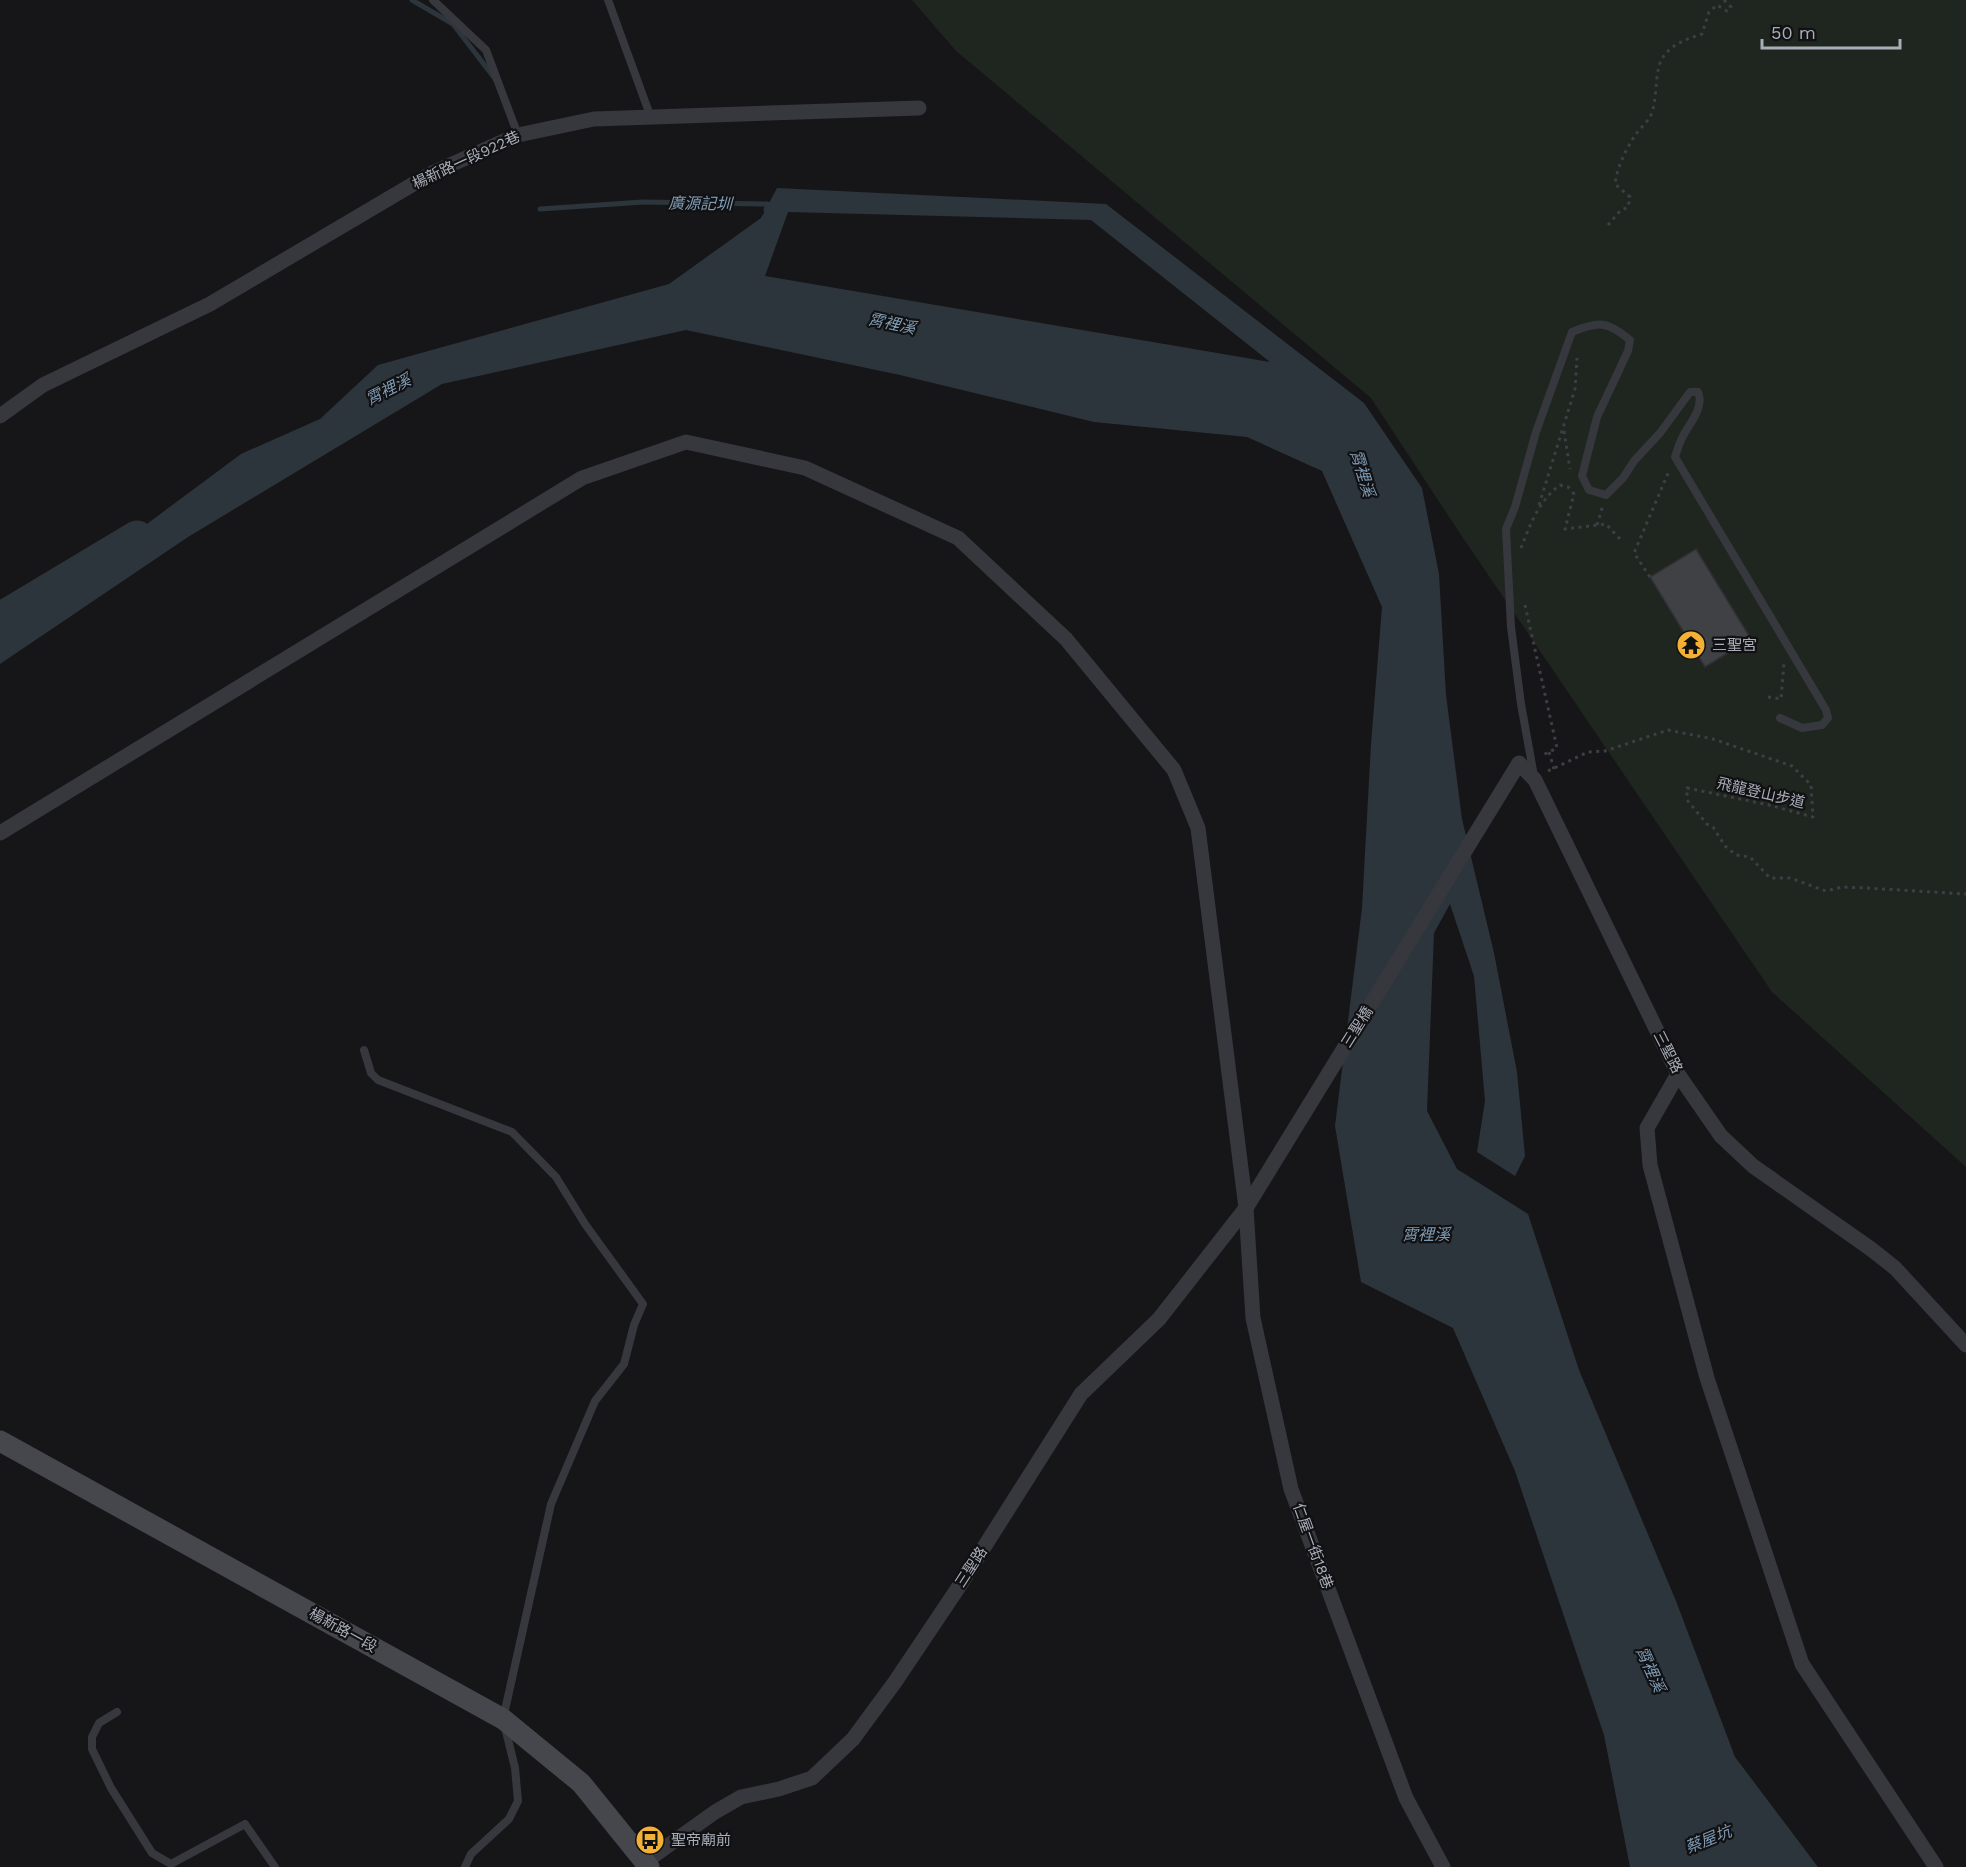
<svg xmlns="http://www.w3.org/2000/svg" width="1966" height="1867" viewBox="0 0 1966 1867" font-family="'Work Sans','Noto Sans TC',sans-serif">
<rect width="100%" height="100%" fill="#161618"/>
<!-- green -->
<path fill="#1e261f" d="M912,0H1966V1167L1772,992L1461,535L1371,398L956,51Z"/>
<!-- water -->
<path fill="#2c353c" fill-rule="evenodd" d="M777,188L1106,204L1364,403L1422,488L1439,574L1446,695L1462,819L1494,953L1517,1072L1525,1156L1515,1176L1477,1152L1485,1101L1474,976L1450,904L1434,933L1427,1111L1457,1169L1528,1214L1579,1370L1676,1601L1735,1757L1818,1867H1630L1604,1735L1515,1471L1453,1328L1361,1282L1335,1126L1362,908L1371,744L1382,607L1322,471L1247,437L1094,422L900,375L686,330L442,384L188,537L0,664V600L93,564L241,454L320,419L378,365L669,284L761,218ZM788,212L1091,220L1270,362L765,276Z"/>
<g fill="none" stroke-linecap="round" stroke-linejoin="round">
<!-- stream -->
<g stroke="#2c353c" stroke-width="5">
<path d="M412,0L453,24L496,80"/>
<path d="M540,209L643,202L768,204L766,210"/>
</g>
<!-- river -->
<path stroke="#2c353c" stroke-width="33" d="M0,619L137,537"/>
</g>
<!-- building -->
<path fill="#404145" stroke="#303034" stroke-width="1.5" d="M1696,549L1751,639L1705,667L1650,577Z"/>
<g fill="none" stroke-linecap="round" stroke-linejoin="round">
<!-- path -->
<g stroke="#3d3f44" stroke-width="3" stroke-dasharray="3 4.5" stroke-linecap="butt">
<path d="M1608,225L1620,211L1628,207L1630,197L1615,184C1617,168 1625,151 1634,137C1638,130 1647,123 1651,115C1658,98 1654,70 1663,57C1672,44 1687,39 1702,34L1709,12L1717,5L1727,11L1731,7L1724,0"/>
<path d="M1564,431L1570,469"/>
<path d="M1539,505L1575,389L1577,358"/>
<path d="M1597,525L1603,505"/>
<path d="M1521,548C1530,525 1539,500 1560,485L1568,487L1574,494L1565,529L1606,524L1621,540"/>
<path d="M1650,577L1634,553L1669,471"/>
<path d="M1525,605L1557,748L1541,756"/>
<path d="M1768,697L1781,699L1784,663"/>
<path d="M1549,752L1554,769"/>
<path d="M1548,771L1588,752L1605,751L1668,730L1713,739L1792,766L1811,785L1813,817L1769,805L1687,788V800L1707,824L1713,827L1725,846L1736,855L1750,857L1770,878H1790L1826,891L1842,887L1866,888L1966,894"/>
</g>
<!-- service -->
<g stroke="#37383d" stroke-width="8">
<path d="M433,0L486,50L518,135"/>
<path d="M608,0L650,115"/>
<path d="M1534,776L1521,704L1511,627L1506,529L1515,507L1536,432L1572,332C1599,321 1607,321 1630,340L1628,351L1597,417L1582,476L1589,490L1606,495L1623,478L1634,461L1660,433L1690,392H1698C1705,408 1688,425 1682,438C1679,444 1677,451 1675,457L1826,710L1828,718L1822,725L1802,728L1780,718"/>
<path d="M364,1050L371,1073L378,1080L512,1132L556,1177L585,1224L643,1304L634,1325L624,1364L595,1401L551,1504L503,1719L515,1768L518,1801L509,1819L471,1854L465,1867"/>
<path d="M117,1712L99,1723L92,1737V1749L111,1788L152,1853L171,1864L245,1824L275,1867"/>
</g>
<!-- minor -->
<g stroke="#37383d" stroke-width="15">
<path d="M0,416L43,385L210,304L432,173L518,135L594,119L919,108"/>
<path d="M0,833L582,478L686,442L805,468L958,538L1066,639L1174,770L1198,828L1246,1208L1253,1318L1291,1489L1406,1798L1443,1867"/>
<path d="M1678,1074L1647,1128L1650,1165L1707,1378L1802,1664L1936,1867"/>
<path d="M645,1862L715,1812L741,1797L779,1789L812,1778L853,1739L895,1682L962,1582L1081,1394L1159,1319L1246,1208L1519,763L1535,780L1678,1074L1721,1136L1753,1166L1871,1249L1895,1268L1966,1345"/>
</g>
<!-- secondary -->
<path stroke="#45474d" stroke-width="21" d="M0,1441L503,1719L581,1783L649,1867"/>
</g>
<!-- icons -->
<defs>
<g id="temple-disc" transform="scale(1.5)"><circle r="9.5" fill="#f2b134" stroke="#111113"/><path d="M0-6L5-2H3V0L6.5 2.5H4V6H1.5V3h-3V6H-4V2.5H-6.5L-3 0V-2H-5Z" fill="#111"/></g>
<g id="bus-disc" transform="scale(1.5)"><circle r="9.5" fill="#f2b134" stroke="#111113"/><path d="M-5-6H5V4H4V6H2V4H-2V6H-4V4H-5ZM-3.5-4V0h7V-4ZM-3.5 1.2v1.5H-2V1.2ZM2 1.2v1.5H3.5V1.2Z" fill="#111"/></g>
</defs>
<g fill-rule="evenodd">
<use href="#temple-disc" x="1691" y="645"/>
<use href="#bus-disc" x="650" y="1840"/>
</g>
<g text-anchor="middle" stroke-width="4.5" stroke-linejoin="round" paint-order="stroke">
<!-- street labels -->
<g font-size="15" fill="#a8adb8" stroke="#111113">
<text transform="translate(466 160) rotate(-25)" y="5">楊新路一段922巷</text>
<text transform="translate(1761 793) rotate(13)" y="5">飛龍登山步道</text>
<text transform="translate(1357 1027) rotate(-58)" y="5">三聖橋</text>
<text transform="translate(1668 1052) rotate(63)" y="5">三聖路</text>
<text transform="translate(1313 1546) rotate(70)" y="5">仁屋一街18巷</text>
<text transform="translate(971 1567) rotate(-57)" y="5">三聖路</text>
<text transform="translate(343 1630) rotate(29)" y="5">楊新路一段</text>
</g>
<!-- poi labels -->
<g font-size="15" fill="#a8adb8" stroke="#111113" text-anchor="start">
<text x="1712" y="650">三聖宮</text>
<text x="671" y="1845">聖帝廟前</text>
</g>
<!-- water labels -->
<g font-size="16" font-style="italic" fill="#7f9bb3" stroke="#111113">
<text transform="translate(700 203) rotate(1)" y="6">廣源記圳</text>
<text transform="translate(892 323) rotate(12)" y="6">霄裡溪</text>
<text transform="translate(388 389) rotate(-27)" y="6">霄裡溪</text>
<text transform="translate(1363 473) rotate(73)" y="6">霄裡溪</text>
<text x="1426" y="1240">霄裡溪</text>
<text transform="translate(1651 1669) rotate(66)" y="6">霄裡溪</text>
<text transform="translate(1708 1839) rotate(-22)" y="6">蔡屋坑</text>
</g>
</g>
<!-- scale -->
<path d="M1762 39v9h138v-9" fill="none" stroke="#a8adb8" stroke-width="3"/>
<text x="1771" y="39" font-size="18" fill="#a8adb8" stroke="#111113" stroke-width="4.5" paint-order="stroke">50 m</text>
</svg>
